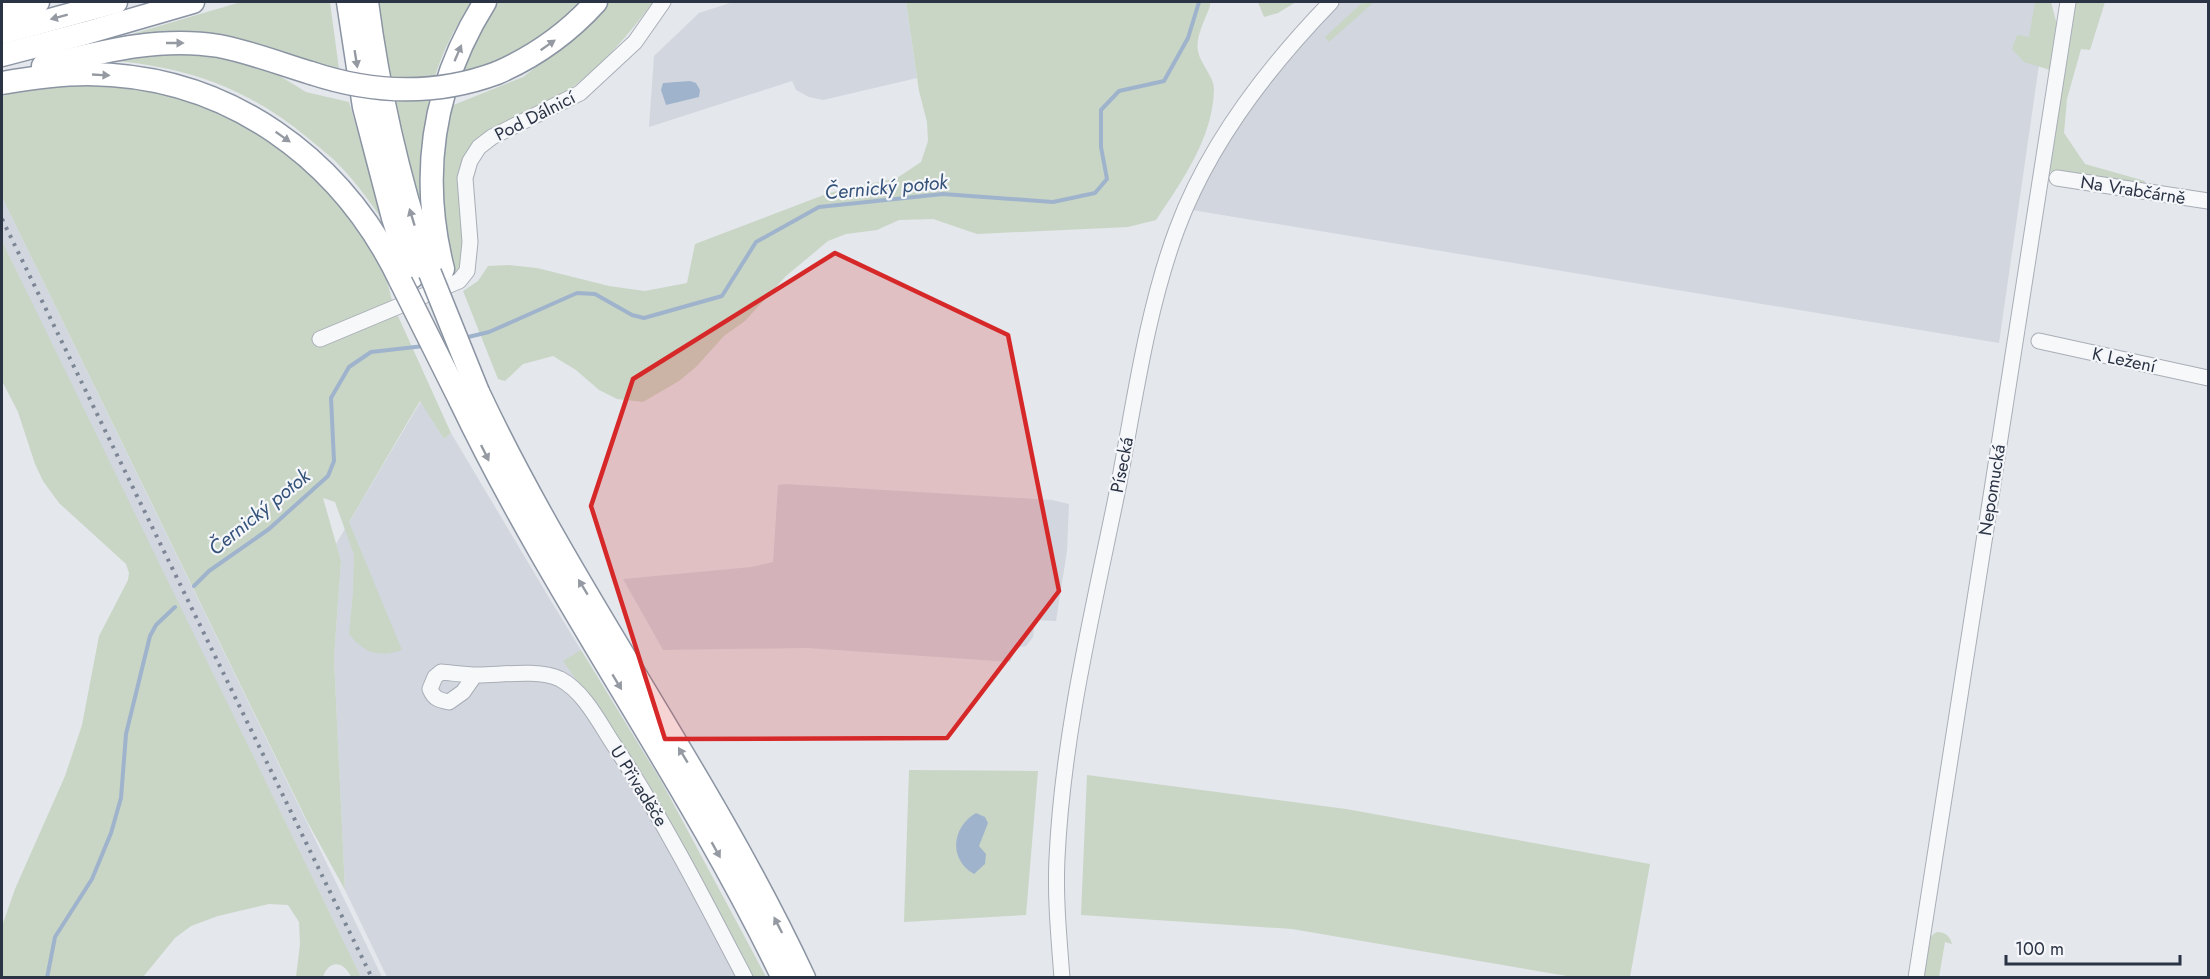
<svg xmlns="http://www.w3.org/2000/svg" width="2210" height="979" viewBox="0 0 2210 979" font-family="Jost,sans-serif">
<rect width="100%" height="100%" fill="#e4e7ec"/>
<!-- built -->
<g fill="#d2d6de">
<path d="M733,2H906L917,78L823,100L809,97L796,90L792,81L649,127L654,56L699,13Z"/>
<path d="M1331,2H2048L1999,343L1186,209L1207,165Z"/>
<path d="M2,197L257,720L382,977H361L59,360L2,241Z"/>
<path d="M421,401L444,439L451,433L551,601L661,781L766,977H387L345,890L334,658L341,561L336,544Z"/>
<path d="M786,484L1052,500L1069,504L1067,551L1056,621L1035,620L1033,637L1026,646L1016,648L1010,662L807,648L663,650L623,579L751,567L773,562L778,485Z"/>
</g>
<!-- green -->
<g fill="#c9d6c5">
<path d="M241,2H330L339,69L115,39Z"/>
<path d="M375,2H472C426,69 422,122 422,201L416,199L404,156Z"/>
<path d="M497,2H586L526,51L459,73L490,10Z"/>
<path d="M609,2H653C625,40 595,73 555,100C530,117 500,130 473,144L463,262L455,276L443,226L442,151L451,106L523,77L581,33Z"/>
<path d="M906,2H1210V6C1206,18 1195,37 1198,51C1200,64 1214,76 1214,89C1213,138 1182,181 1156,220L1128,227L977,234L933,219L899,220L877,230L846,234L828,241L786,276L745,321L724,336L696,367L679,381L643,402L617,399L599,390L576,370L553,356L523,364L505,381L498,379L463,291L478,281L488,266L509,265L537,268L609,286L645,291L687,283L695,244L829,193L897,178L921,162L928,141L927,122L919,91Z"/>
<path d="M1258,2H1296L1278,13L1264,17Z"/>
<path d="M1363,2H1374L1329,42L1325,37Z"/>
<path d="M2035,2H2051L2057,25L2050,70L2024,62L2012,49L2017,35L2029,37Z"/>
<path d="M2074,2H2105L2090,50L2081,49L2067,99L2064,133L2085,164L2145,181L2144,185L2047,171Z"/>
<path d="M193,52L234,58L270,70L306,92L349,102L384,222C370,202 356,182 339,165C330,155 318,147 308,138C246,87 187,67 108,60L141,53Z"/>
<path d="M60,81L178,94L248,125L314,176L349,215L385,272L393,305L451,433L444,439L420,401L349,522L402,650C379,658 364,653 349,634L353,593L354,555L335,502L323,498L341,561L334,658L345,890L307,821L2,197V97L25,85Z"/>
<path d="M2,241L361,977H351C344,961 329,959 323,977H296L300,944L299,922L288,905L269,904L218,916L191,926L175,938L143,977H2V926L15,889L65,776L82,725L99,636L128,580L129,573L126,564L59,503L43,481L35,464L18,412L2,381Z"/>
<path d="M581,650L661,781L766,977H753L701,876L645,777L563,661Z"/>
<path d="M909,770L1038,771L1026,915L904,922Z"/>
<path d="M1087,775L1346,809L1650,864L1630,977H1573L1292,929L1081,915Z"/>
<path d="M1937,932C1945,932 1950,936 1952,944L1945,942L1939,977L1922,978C1924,964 1923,938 1937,932Z"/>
</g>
<!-- water -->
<g fill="#9fb4cc">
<path d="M690,81L696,83L700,90L699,97L666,105L661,90L663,83Z"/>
<path d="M976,813L985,817L988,823L979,846L986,854L985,864L974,874C948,859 952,827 976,813Z"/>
</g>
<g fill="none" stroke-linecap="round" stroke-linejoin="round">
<!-- stream -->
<g stroke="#9fb4cc" stroke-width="4">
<path d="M464,338L489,332L577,293L595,294L632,315L644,318L722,296L756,242L819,207L943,194L1053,202L1095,193L1107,179L1101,147V110L1119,91L1164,81L1188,38L1199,2"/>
<path d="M194,586L209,571L269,529L328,476L334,461L331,398L349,367L371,352L424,346"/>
<path d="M47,978L55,937L92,879L111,833L121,798L126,734L150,636L156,625L175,607"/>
</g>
<!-- minor casing -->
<g stroke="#a9aeb7" stroke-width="17">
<g id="minor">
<path d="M2057,178L2208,201"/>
<path d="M320,339L459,281L467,271L470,242L465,178L470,161L479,147L492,137L580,93L635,42L663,2"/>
<path d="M2039,341L2208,378"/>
<path d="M475,675L463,692L449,702C439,700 434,699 430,689L435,677L441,672C453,673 466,675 478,675C501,675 539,669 560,679C583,691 598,720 612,742C662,817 703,897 745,978"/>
<path d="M1062,978C1059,938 1055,898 1057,858C1063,731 1094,607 1119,483C1135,398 1147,310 1177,229C1209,143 1268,67 1331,2"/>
<path d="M1916,978L2068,2"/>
</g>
</g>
<!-- highway casing -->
<g stroke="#8b94a3" stroke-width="25">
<g id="highway">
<path d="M348,2L364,107L393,218L412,277"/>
<path d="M367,2C379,94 400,185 430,273"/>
<path d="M2,11L38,2"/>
<path d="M2,33L116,2"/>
<path d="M2,55L86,33L193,2"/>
<path d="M43,66C101,52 159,36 219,46C250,52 281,64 311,73"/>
<path d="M497,73C536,56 568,33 596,2"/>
<path d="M2,83C30,78 59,74 88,74C228,75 342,158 401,282"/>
<path d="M443,269C419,174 433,85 485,2"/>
<path d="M478,392C573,594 709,774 804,978"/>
<path d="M460,400C555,599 687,778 783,978"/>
</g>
</g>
<!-- minor -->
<use href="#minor" stroke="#f7f8fa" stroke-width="15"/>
<!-- highway -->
<use href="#highway" stroke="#fff" stroke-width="22"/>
<!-- rail -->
<path stroke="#7d8696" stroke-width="4" stroke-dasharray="3 6" stroke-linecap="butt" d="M2,219L372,978"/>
<!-- highway-bridge casing -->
<g stroke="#8b94a3" stroke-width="25" stroke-linecap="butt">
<g id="highway-bridge">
<path d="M311,73C374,94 435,96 497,73"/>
<path d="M430,273L478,392"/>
<path d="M401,282L460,400"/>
</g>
</g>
<!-- highway-bridge -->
<use href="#highway-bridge" stroke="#fff" stroke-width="22"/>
</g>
<!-- one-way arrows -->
<defs><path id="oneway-solid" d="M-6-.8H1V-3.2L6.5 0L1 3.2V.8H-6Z" transform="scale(1.5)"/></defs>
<g fill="#959aa2">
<use href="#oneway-solid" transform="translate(59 17) rotate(165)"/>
<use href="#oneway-solid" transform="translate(175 43)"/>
<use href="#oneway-solid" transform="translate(548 45) rotate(-35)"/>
<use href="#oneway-solid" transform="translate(458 53) rotate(-67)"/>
<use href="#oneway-solid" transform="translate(356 59) rotate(81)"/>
<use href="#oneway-solid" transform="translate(101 75) rotate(3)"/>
<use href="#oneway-solid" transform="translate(283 137) rotate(35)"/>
<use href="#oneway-solid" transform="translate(412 217) rotate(-107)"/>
<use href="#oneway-solid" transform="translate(485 453) rotate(64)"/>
<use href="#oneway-solid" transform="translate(583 587) rotate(-121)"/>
<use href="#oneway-solid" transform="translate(617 682) rotate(59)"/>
<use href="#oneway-solid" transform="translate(683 755) rotate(-121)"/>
<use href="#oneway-solid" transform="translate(716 850) rotate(61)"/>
<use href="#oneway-solid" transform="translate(778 925) rotate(-117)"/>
</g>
<!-- marked area -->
<path fill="#d62828" fill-opacity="0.2" stroke="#d62828" stroke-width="4.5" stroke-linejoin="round" d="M835,253L1008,335L1059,591L947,738L665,739L591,506L633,379Z"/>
<g text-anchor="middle" stroke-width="4.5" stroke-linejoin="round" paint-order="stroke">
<!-- street labels -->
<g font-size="18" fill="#2b3445" stroke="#f4f6f9">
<text transform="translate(535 116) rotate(-27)" y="6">Pod Dálnicí</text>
<text transform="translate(2133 190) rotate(9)" y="6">Na Vrabčárně</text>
<text transform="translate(2124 360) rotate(12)" y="6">K Ležení</text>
<text transform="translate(1122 465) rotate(-79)" y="6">Písecká</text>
<text transform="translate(1992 490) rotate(-81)" y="6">Nepomucká</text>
<text transform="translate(639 786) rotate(58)" y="6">U Přivaděče</text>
</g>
<!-- water labels -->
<g font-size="20" font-style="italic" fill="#34527a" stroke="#f4f6f9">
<text transform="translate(886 187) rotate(-5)" y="7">Černický potok</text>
<text transform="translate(259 512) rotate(-39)" y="7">Černický potok</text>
</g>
</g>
<!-- border -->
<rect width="2210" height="979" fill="none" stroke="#2b3445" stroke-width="6"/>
<!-- scale -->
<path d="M2006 955v9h174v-9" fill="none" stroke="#2b3445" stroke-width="3"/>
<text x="2015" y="955" font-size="18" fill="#2b3445" stroke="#f4f6f9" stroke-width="4.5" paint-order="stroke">100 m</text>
</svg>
